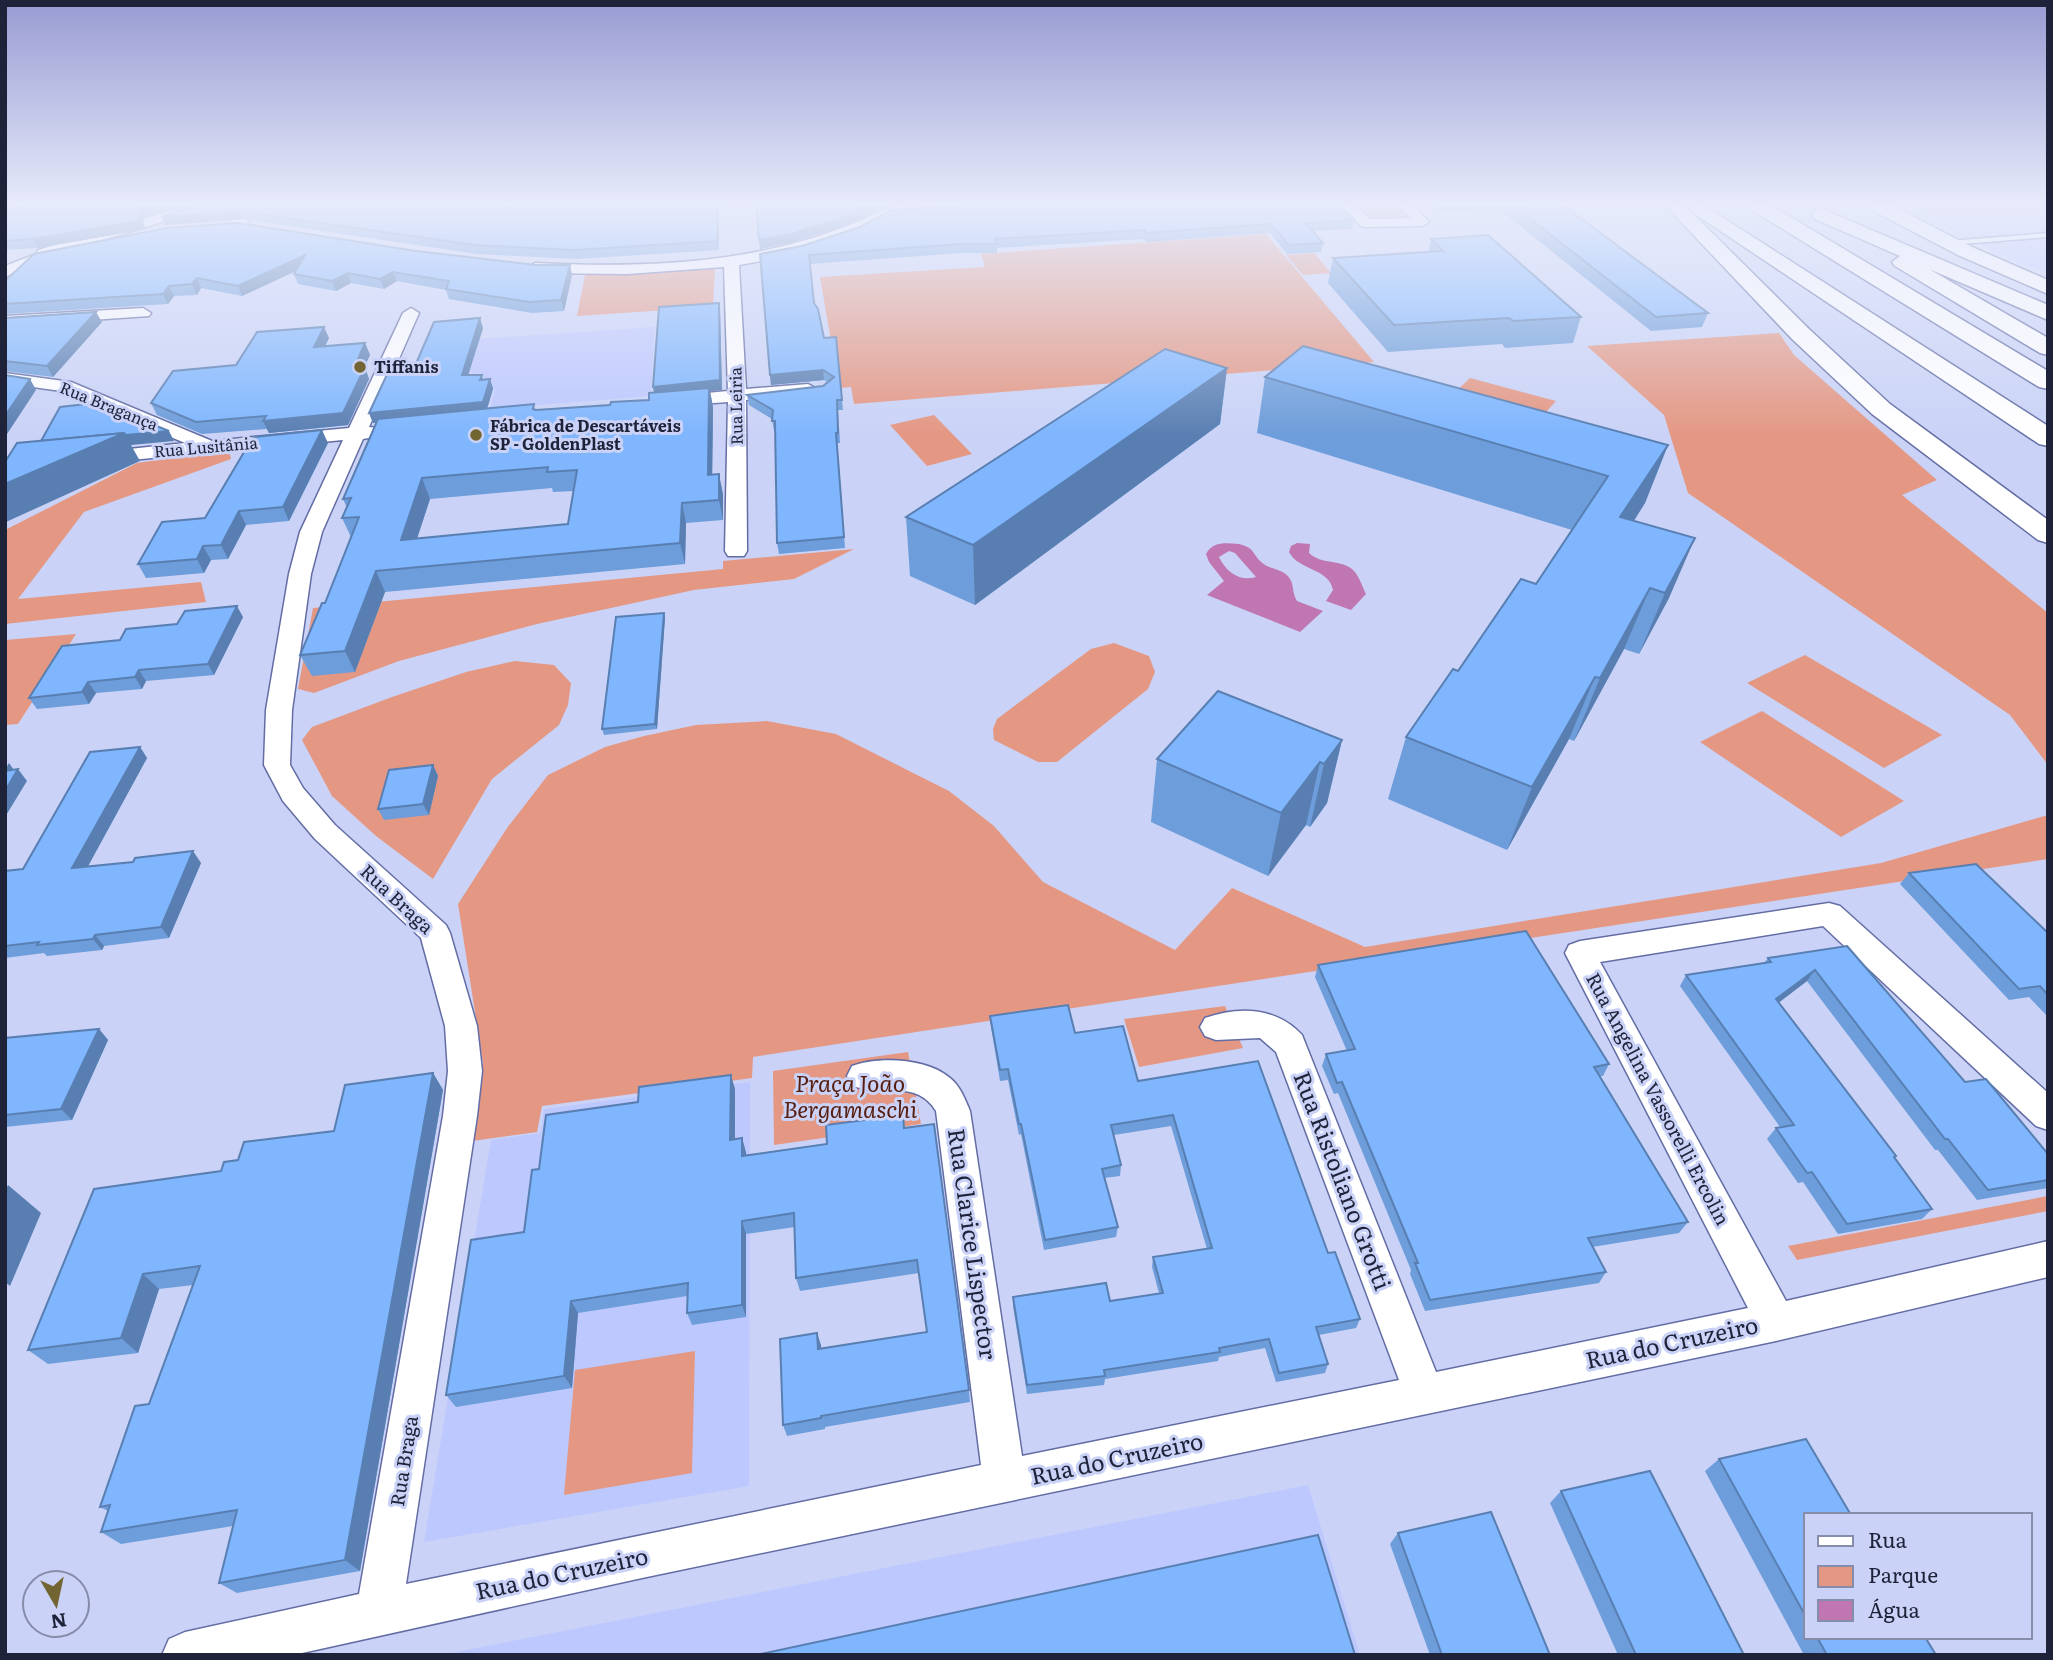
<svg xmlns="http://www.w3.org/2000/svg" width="2053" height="1660" viewBox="0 0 2053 1660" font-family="Literata,serif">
<rect width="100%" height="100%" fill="#cad3f7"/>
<!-- built -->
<g fill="#bdc8fe">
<path d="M1899,203H2048V274L1992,251Z"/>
<path d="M655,327L651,396L490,409L495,389L469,385L473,373H465L477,339Z"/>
<path d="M750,1082L749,1486L424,1542L491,1140L541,1133L544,1109Z"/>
<path d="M1308,1485L1360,1655H441Z"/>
</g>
<!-- green -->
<g fill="#e49884">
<path d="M1352,203H1394L1410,217L1370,220Z"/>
<path d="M1266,234L1374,362L854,404L851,387L839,388L820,277L985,267L981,254Z"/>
<path d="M1314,253L1331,273L1303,275L1286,255Z"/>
<path d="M715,267L713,307L577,316L585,275Z"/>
<path d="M1779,333L1794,355L1937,480L1902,495L2048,613V765L2010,715L1688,493L1664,415L1587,346Z"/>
<path d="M1470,378L1556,401L1536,423L1449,398Z"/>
<path d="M934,415L972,454L927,466L890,425Z"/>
<path d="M229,450L231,459L84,512L18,599L201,582L206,602L5,624V530L137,463Z"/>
<path d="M854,549L794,579L694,590L537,624L399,661L314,693L298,689L313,608L723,569V561Z"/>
<path d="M76,634L18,724L5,725V640Z"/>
<path d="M1114,643L1149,656L1155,672L1148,689L1057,762H1038L994,740L993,729L997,719L1091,649Z"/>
<path d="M1805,655L1942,735L1884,768L1747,683Z"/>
<path d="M515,661L554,665L571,683L568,705L559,725L492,779L433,879L376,836L332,796L302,740L312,727L392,697L466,672Z"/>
<path d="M1762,711L1904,801L1841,837L1700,742Z"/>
<path d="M767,721L836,734L949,791L994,826L1043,882L1175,950L1232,888L1365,947L1881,863L2048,815V859L753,1057L752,1078L542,1106L537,1132L472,1141L483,1063L458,904L507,828L548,775L605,747L644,736L696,725Z"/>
<path d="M1225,1006L1243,1048L1139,1067L1124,1019Z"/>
<path d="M908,1052L921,1124L774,1145L773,1071Z"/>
<path d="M2048,1196V1211L1797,1260L1788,1246Z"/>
<path d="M695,1351L692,1473L564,1495L575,1370Z"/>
</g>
<!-- water -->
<g fill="#c076b0" fill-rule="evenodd">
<path d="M1297,543L1310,544L1309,553C1322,565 1339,559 1352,569C1359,575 1362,586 1366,594L1351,610L1326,601L1333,590C1329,568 1299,571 1289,552L1291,546Z"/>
<path d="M1239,544C1254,548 1251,551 1260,561C1268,570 1284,568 1290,579C1294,585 1292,593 1297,601L1323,611L1300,632L1207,595L1224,581L1209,562L1206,554C1213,541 1226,543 1239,544ZM1229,551L1235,553L1256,577C1240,582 1226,572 1219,557Z"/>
</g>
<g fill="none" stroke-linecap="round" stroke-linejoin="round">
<!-- lane casing -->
<g stroke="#636da4" stroke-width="3">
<path id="lane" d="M2048,233V237L1949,245L1945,243L1949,241Z"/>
</g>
<!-- street casing -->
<g stroke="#636da4" stroke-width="3">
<g id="street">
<path d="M198,203H218L216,206L69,250L67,254L27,266L5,277V266L36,254L38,250Z"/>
<path d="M226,203H240L242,216L252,226L250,229C234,232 226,217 226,203Z"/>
<path d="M897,203H913C881,236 784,257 739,265L746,389L808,384L817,389L808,394L746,400L747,551L744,556H728L725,551L728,402L674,406L665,401L674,396L728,391L724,267L627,274L535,273L527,268L535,263C660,269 785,263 897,203Z"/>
<path d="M1336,203H1351L1370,219L1410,218L1397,203H1411L1429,222L1422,226L1366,227L1361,226Z"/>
<path d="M143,308L151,313L149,316L5,326V316Z"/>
<path d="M411,308L419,313L369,427L379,428L382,432L379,436L363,439L322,532L311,574L292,710L290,765L303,788L335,825L446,925L450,933L477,1026L482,1071L477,1116L406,1584L981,1465L936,1111C917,1079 882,1096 852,1086L847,1076L852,1066C879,1056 927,1058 950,1078C960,1086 965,1099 970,1111L1022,1456L1399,1380L1276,1052L1260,1038L1216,1040L1205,1036L1200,1027L1205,1018C1239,1006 1276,1007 1302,1035L1436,1372L1748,1308L1565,953L1569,945L1580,941L1829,903L1840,906L2048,1093V1130L2036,1126L1823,926L1600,962L1786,1301L2048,1241V1277L1776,1341L642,1578L293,1655H162L169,1639L185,1632L359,1594L443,1116L448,1071L445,1026L421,938L315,839L283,801L264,765L266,710L289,574L300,532L343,440L99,463L89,457L92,453L185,443L61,391L5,383V373L71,382L212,441L349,428L403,313Z"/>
</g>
</g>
<!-- secondary casing -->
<g stroke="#636da4" stroke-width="3">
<path id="secondary" d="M1863,203H1887L1972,247L2048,280V294L1958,255L1866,207Z"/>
</g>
<!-- highway casing -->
<g stroke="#636da4" stroke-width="3">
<g id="highway">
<path d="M1663,203H1682L1809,329L1890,404L2048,520V543L2038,540L1872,414L1792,339Z"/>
<path d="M1700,203L2048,426V446L2039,444L1692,212L1689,208L1692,204Z"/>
<path d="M1745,203H1767L2048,371V389L2039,387L1747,207Z"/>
<path d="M1822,209L2048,305V320L1929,269L2048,338V355L2040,353L1895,266L1892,262L1900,256L1815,219L1812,215L1815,211Z"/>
</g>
</g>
<!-- lane -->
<use href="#lane" fill="#fff" fill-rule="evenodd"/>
<!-- street -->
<use href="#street" fill="#fff" fill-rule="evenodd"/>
<!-- secondary -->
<use href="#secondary" fill="#fff" fill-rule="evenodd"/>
<!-- highway -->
<use href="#highway" fill="#fff" fill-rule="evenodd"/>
</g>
<!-- wall -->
<g fill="#6d9dda" fill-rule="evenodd">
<path d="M20,203H192L145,218L143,222L146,229L38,248L5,250V217Z"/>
<path d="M200,203H892L848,225L793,242L760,249L756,205L718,207L719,250L576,259L477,254L242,219L166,225L161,217Z"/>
<path d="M914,203H938L915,204Z"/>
<path d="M1004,203L1354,220L1352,229L1312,231L1323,243L1321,252L1287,254L1270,233L1146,242L1144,239L997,248V253H961L810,264L814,304L824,338L836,337L843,410H838L840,443H837L845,548L779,554L777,543L775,431H774L772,419L749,405L747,395L823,386L827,382L824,380L771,385L760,254Z"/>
<path d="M1429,203H1562V204L1708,313L1702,327L1651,331L1499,209L1440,212Z"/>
<path d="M1431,239L1581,317L1573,343L1505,348L1502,344L1388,352L1328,283L1333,258L1428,252Z"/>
<path d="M416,251L536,265H570L572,275L564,311L532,313L449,299L446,290L397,281L384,289L351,283L336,291L298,284L294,274L295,271L242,296L201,288L197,295L174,296L168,304L5,314V281Z"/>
<path d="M719,303L720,312L722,390L710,391L713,407L712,474L723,494V520L686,523L685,564L385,592L355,672L312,676L300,655L325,603L351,537L342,518L347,508L343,499L376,423H373L369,413L415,366L483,328L468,375H482L483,380L490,379L493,389L487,409L536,410L610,405L649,400L654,393L653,387ZM552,488L553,492L574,491L568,524L417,538L430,499Z"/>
<path d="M5,318L102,322L53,377L5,371Z"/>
<path d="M329,338L325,346L365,343L370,355L364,367L369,379L348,425L269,433L267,429L202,434L157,415L151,403L236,365Z"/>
<path d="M1227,368L1220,424L975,605L910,576L906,517Z"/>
<path d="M1265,377L1668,445L1645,503L1634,521L1669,598L1639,654L1624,649L1574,741L1569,739L1507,850L1388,799L1406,737L1458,671L1536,584L1572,530L1257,433Z"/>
<path d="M328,443L289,521L246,525L228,559L211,560L204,573L146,578L138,564L205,518Z"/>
<path d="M243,617L214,675L146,681L142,689L96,693L89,704L37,709L29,698L120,640L177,624Z"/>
<path d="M665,618L657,729L604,735L602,729Z"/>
<path d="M1342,740L1327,803L1310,827L1306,825L1268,876L1151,822L1157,759Z"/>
<path d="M140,747L147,758L88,866L201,863L169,938L104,946L102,950L47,956L44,953L5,958V871L23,869Z"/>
<path d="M433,765L438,776L429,815L384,820L378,809Z"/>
<path d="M1909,873L2048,933V1017L2029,997L2009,1000L1900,884Z"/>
<path d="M1847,946L1965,1082L2048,1154V1188L1977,1200L1938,1150H1935L1807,981L1779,1002L1896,1156L1895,1158L1932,1209L1922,1219L1838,1234L1803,1182L1798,1183L1767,1139L1776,1128L1780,1127L1680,986L1686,975L1764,963L1768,958Z"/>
<path d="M1318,965L1609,1064L1603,1076H1600L1688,1222L1679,1233L1592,1247L1606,1272L1599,1283L1425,1311L1410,1274L1411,1270L1338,1093L1334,1094L1322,1066L1326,1054L1347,1051L1315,977Z"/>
<path d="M990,1016L1075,1033L1138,1081L1328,1253L1360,1319L1356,1328L1319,1335L1328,1364L1325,1373L1276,1382L1265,1348L1219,1357L1218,1361L1105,1379L1104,1385L1027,1394L1013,1306V1297L1110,1301L1159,1293L1152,1267L1153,1257L1207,1249L1171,1126L1114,1135L1121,1165L1120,1176L1104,1178L1118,1227L1116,1237L1044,1250L1021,1134L1019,1135L1008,1080L1000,1081L991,1027Z"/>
<path d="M99,1029L108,1040L72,1120L5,1127V1038Z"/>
<path d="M433,1073L443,1090L360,1571L237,1593L219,1583L233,1526L121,1544L101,1532L108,1511L100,1507L149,1404L193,1285L159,1289L138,1353L48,1364L28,1350L221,1171L238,1160L334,1131Z"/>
<path d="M735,1089V1140L742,1138L746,1155L827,1144L904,1128L969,1390L970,1402L825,1427V1429L787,1436L783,1425L821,1345V1349L927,1332L919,1273L800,1291L796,1278L795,1227L746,1234V1317L692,1325L687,1313V1296L578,1313L572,1388L456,1407L446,1395L524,1232L539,1169Z"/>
<path d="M1719,1459L1806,1515V1637H1925L1936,1655H1804L1705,1471Z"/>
<path d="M1561,1491L1744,1655H1618L1550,1503Z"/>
<path d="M1398,1533L1550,1655H1430L1390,1544Z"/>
</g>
<!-- shaded-wall -->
<g fill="#597fb2">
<path d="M5,203H12L5,208Z"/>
<path d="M161,203H192L145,218L143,222L146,229L38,248L33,239L138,216L141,209Z"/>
<path d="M717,203L718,207L719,250L718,241Z"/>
<path d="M874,203H892L848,225L793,242L760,249L759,240Z"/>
<path d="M239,211L242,219L166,225L161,217Z"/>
<path d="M305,255L309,265L242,296L238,286Z"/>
<path d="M570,265L572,275L564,311L561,300Z"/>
<path d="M393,272L397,281L384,289L380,279Z"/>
<path d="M348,273L351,283L336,291L332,281Z"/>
<path d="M197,278L201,288L197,295L192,284Z"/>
<path d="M169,286L174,296L168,304L163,294Z"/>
<path d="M719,303L720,312L722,390L710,391L713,407L712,495L655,396L653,387Z"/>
<path d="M96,312L102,322L53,377L47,366Z"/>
<path d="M480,318L483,328L465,385L462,375Z"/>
<path d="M324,327L329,338L319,358L314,347Z"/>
<path d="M365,343L370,355L358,380L354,368Z"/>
<path d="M365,367L369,379L348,425L269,433L263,421Z"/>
<path d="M1227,368L1220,424L975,605L973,545Z"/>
<path d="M823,370L824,380L771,385L770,375Z"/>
<path d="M30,379L36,390L5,437V416Z"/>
<path d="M490,379L493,389L486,412L373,423L369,413Z"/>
<path d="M322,430L328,443L289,521L283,507Z"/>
<path d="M169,431L174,441L131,445L140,461L6,522L5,520V484L124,433Z"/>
<path d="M1668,445L1645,503L1598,576L1620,517Z"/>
<path d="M719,474L723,494V520L719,500Z"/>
<path d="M422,478L430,499L410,560L401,540Z"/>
<path d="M682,503L686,523L685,564L680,543Z"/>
<path d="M239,511L246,525L228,559L221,545Z"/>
<path d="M1695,538L1669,598L1639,654L1665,593Z"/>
<path d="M203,546L211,560L204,573L197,559Z"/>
<path d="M376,571L385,592L355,672L345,651Z"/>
<path d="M1650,588L1624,649L1574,741L1600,678Z"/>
<path d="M237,606L243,617L214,675L208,664Z"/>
<path d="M664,613L665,618L657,729L655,724Z"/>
<path d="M139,670L146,681L142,689L135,677Z"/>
<path d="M1595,677L1569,739L1507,850L1532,787Z"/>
<path d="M88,682L96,693L89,704L82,692Z"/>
<path d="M1342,740L1327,803L1310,827L1324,764Z"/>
<path d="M140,747L147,758L81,879L72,868Z"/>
<path d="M1320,762L1306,825L1268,876L1281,813Z"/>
<path d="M9,763L16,773L18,769L27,781L5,817V770Z"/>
<path d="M433,765L438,776L429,815L423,804Z"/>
<path d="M193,851L201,863L169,938L161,927Z"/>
<path d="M95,935L104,946L102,950L93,939Z"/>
<path d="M1815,970L1807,981L1769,1010L1776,999Z"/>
<path d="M99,1029L108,1040L72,1120L61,1109Z"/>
<path d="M433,1073L443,1090L360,1571L345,1560Z"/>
<path d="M731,1075L735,1089V1154L730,1140Z"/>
<path d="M742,1138L746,1152V1169L742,1156Z"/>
<path d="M8,1185L41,1213L10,1286L5,1282V1191Z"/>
<path d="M742,1221L746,1234V1317L742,1305Z"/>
<path d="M143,1274L159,1289L138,1353L121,1338Z"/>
<path d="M571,1301L578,1313L572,1388L564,1376Z"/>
<path d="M817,1333L821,1345L822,1361L818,1349Z"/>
</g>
<!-- building -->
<g fill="#7fb6fe" stroke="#597fb2" stroke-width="2" fill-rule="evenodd">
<path d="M20,203H161L141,209L138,216L142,220L33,239L5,241V217Z"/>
<path d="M200,203H717L718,241L574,250L475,245L239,211L161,217Z"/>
<path d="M756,203H874L847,216L792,234L759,240Z"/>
<path d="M1004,203H1337L1354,220L1305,223L1323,243L1289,245L1271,224L1146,233L1144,230L995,239L997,244H961L809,255L814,303L818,309L824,338L836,337L842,400H837L838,433H836L844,537L777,543L775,421H772L773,410L747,395L823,386L834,377L823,370L770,375L760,254L802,246L860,227L891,210Z"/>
<path d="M1510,203H1560L1708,313L1656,317Z"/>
<path d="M238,223L416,251L536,265H570L561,300L529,302L446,289L449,281L393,272L380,279L348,273L332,281L294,274L305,255L238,286L197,278L192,284L169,286L163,294L5,304V281L34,254L167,228Z"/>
<path d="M1488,235L1581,317L1513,321L1509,318L1394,325L1333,258L1443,251L1431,239Z"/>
<path d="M719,303L720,380L653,387L659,307Z"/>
<path d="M96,312L47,366L5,361V318Z"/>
<path d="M480,318L462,375H482L480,380L490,379L483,402L369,413L390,368L415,366L434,322Z"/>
<path d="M324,327L314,347L365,343L354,368L365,367L343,413L263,421L266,416L196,422L151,403L173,371L236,365L257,332Z"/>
<path d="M1303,346L1668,445L1620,517L1695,538L1665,593L1650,588L1600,678L1595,677L1532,787L1406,737L1453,669L1458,671L1521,579L1536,584L1608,476L1265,377Z"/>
<path d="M1165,349L1227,368L973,545L906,517Z"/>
<path d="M5,375L30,379L5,416Z"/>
<path d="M709,388L708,475L719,474V500L682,503L680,543L376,571L345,651L300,655L322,603H325L359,517L342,518L351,498L343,499L378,419L534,404L533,409L536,410L610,405L611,402L649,400V393ZM548,467L547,472L577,470L568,524L401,540L422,478Z"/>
<path d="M95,403L138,426L142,420L169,431L126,435L124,433L41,441L60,407Z"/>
<path d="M322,430L283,507L239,511L221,545L203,546L197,559L138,564L162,522L205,518L253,437Z"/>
<path d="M124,433L5,484V462L17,443Z"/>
<path d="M237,606L208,664L139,670L135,677L88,682L82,692L29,698L62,646L120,640L126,629L177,624L185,611Z"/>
<path d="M664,613L655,724L602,729L616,617Z"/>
<path d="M1218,691L1342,740L1324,764L1320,762L1281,813L1157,759Z"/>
<path d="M140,747L72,868L133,862L135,858L193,851L161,927L95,935L93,939L37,945L39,942L5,946V871L23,869L90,752Z"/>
<path d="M433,765L423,804L378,809L389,770Z"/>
<path d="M18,769L5,791V771Z"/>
<path d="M1976,864L2048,933V995L2040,986L2019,989L1909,873Z"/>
<path d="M1526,931L1609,1064L1594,1067L1688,1222L1588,1238L1606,1272L1430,1300L1415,1263H1418L1342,1082L1337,1083L1326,1054L1355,1049L1318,965Z"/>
<path d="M1847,946L1965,1082L1986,1079L2048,1154V1180L1988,1190L1948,1139H1945L1815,970L1776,999L1896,1156L1894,1157L1932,1209L1847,1224L1812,1172L1807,1173L1776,1128L1794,1125L1686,975L1771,962L1768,958Z"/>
<path d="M1068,1005L1075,1033L1123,1026L1138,1081L1258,1061L1328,1253L1335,1252L1360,1319L1316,1327L1328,1364L1279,1373L1269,1339L1219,1348L1220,1352L1104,1370L1105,1376L1027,1385L1013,1297L1106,1283L1110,1301L1163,1293L1153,1257L1212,1248L1173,1115L1111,1125L1121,1165L1102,1169L1118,1227L1045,1240L1021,1124H1019L1008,1069L1000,1070L990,1016Z"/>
<path d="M99,1029L61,1109L5,1115V1038Z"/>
<path d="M433,1073L345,1560L219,1583L237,1510L101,1532L110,1505L100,1507L135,1406L149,1404L200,1266L143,1274L121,1338L28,1350L94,1189L221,1171L224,1162L238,1160L244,1142L334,1131L345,1085Z"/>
<path d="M731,1075L730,1140L742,1138V1156L827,1144L826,1125L903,1115L904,1128L934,1124L969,1390L821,1416V1418L783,1425L780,1339L817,1333L818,1349L927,1332L917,1260L796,1278L794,1213L742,1221V1305L687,1313L688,1283L571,1301L564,1376L446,1395L471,1240L524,1232L532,1170L539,1169L546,1115L638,1102L639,1087Z"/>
<path d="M1806,1439L1851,1515H1806V1617L1719,1459Z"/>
<path d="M1650,1471L1744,1655H1636L1561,1491Z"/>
<path d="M1491,1512L1550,1655H1442L1398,1533Z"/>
<path d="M1318,1535L1355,1655H756Z"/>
<path d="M1817,1637H1925L1936,1655H1827Z"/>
</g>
<!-- sky -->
<linearGradient id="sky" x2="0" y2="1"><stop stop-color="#989bd2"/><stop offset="0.47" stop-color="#e7ebfb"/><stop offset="1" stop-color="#e7ebfb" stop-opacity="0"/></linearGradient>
<rect width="2053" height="435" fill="url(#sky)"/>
<!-- markers -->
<g fill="#726532" stroke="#cad3f7" stroke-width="2.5">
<circle cx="360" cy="367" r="7"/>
<circle cx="476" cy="435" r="7"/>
</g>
<g text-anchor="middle" stroke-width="6" stroke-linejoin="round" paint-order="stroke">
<!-- far-poi labels -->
<g font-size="16" font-weight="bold" fill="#1f233a" stroke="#cad3f7" text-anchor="start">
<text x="374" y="373">Tiffanis</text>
<text x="490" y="432">Fábrica de Descartáveis<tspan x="490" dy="18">SP - GoldenPlast</tspan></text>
</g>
<!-- far-street labels -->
<g font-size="16" fill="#1f233a" stroke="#cad3f7">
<text transform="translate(109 406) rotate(22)" y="6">Rua Bragança</text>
<text transform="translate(736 406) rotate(-91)" y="6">Rua Leiria</text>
<text transform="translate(206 447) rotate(-5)" y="6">Rua Lusitânia</text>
</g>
<!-- street labels -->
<g font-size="19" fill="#1f233a" stroke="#cad3f7">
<text transform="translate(397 899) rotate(43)" y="7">Rua Braga</text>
<text transform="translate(1658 1099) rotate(62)" y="7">Rua Angelina Vassorelli Ercolin</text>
<text transform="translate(404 1461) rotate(-81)" y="7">Rua Braga</text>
</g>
<!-- near-park labels -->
<g font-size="23" font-style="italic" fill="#571e0f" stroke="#cad3f7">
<text x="850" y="1092">Praça João<tspan x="850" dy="26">Bergamaschi</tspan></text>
</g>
<!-- near-street labels -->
<g font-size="23" fill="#1f233a" stroke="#cad3f7">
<text transform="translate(1342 1181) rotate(69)" y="8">Rua Ristoliano Grotti</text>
<text transform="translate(972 1244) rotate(82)" y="8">Rua Clarice Lispector</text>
<text transform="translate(1672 1343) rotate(-12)" y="8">Rua do Cruzeiro</text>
<text transform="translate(1117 1459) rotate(-12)" y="8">Rua do Cruzeiro</text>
<text transform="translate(562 1574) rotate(-12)" y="8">Rua do Cruzeiro</text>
</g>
</g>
<!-- border -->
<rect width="2053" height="1660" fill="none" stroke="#1f233a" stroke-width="14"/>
<!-- legend -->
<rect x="1804" y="1513" width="228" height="126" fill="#cad3f7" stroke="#868dab" stroke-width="2"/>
<rect x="1818" y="1536" width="35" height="10" fill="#ffffff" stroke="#868dab" stroke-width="2"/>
<text x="1868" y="1548" font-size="21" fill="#1f233a">Rua</text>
<rect x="1818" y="1566" width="35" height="21" fill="#e49884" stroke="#868dab" stroke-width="2"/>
<text x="1868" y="1583" font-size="21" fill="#1f233a">Parque</text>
<rect x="1818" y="1600" width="35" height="21" fill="#c076b0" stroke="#868dab" stroke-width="2"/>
<text x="1868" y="1618" font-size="21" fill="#1f233a">Água</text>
<!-- north arrow -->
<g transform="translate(56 1604) rotate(171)"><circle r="33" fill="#cad3f7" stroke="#868dab" stroke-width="2"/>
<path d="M0-5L12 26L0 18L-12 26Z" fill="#726532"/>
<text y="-10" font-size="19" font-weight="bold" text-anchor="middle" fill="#1f233a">N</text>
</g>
</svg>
